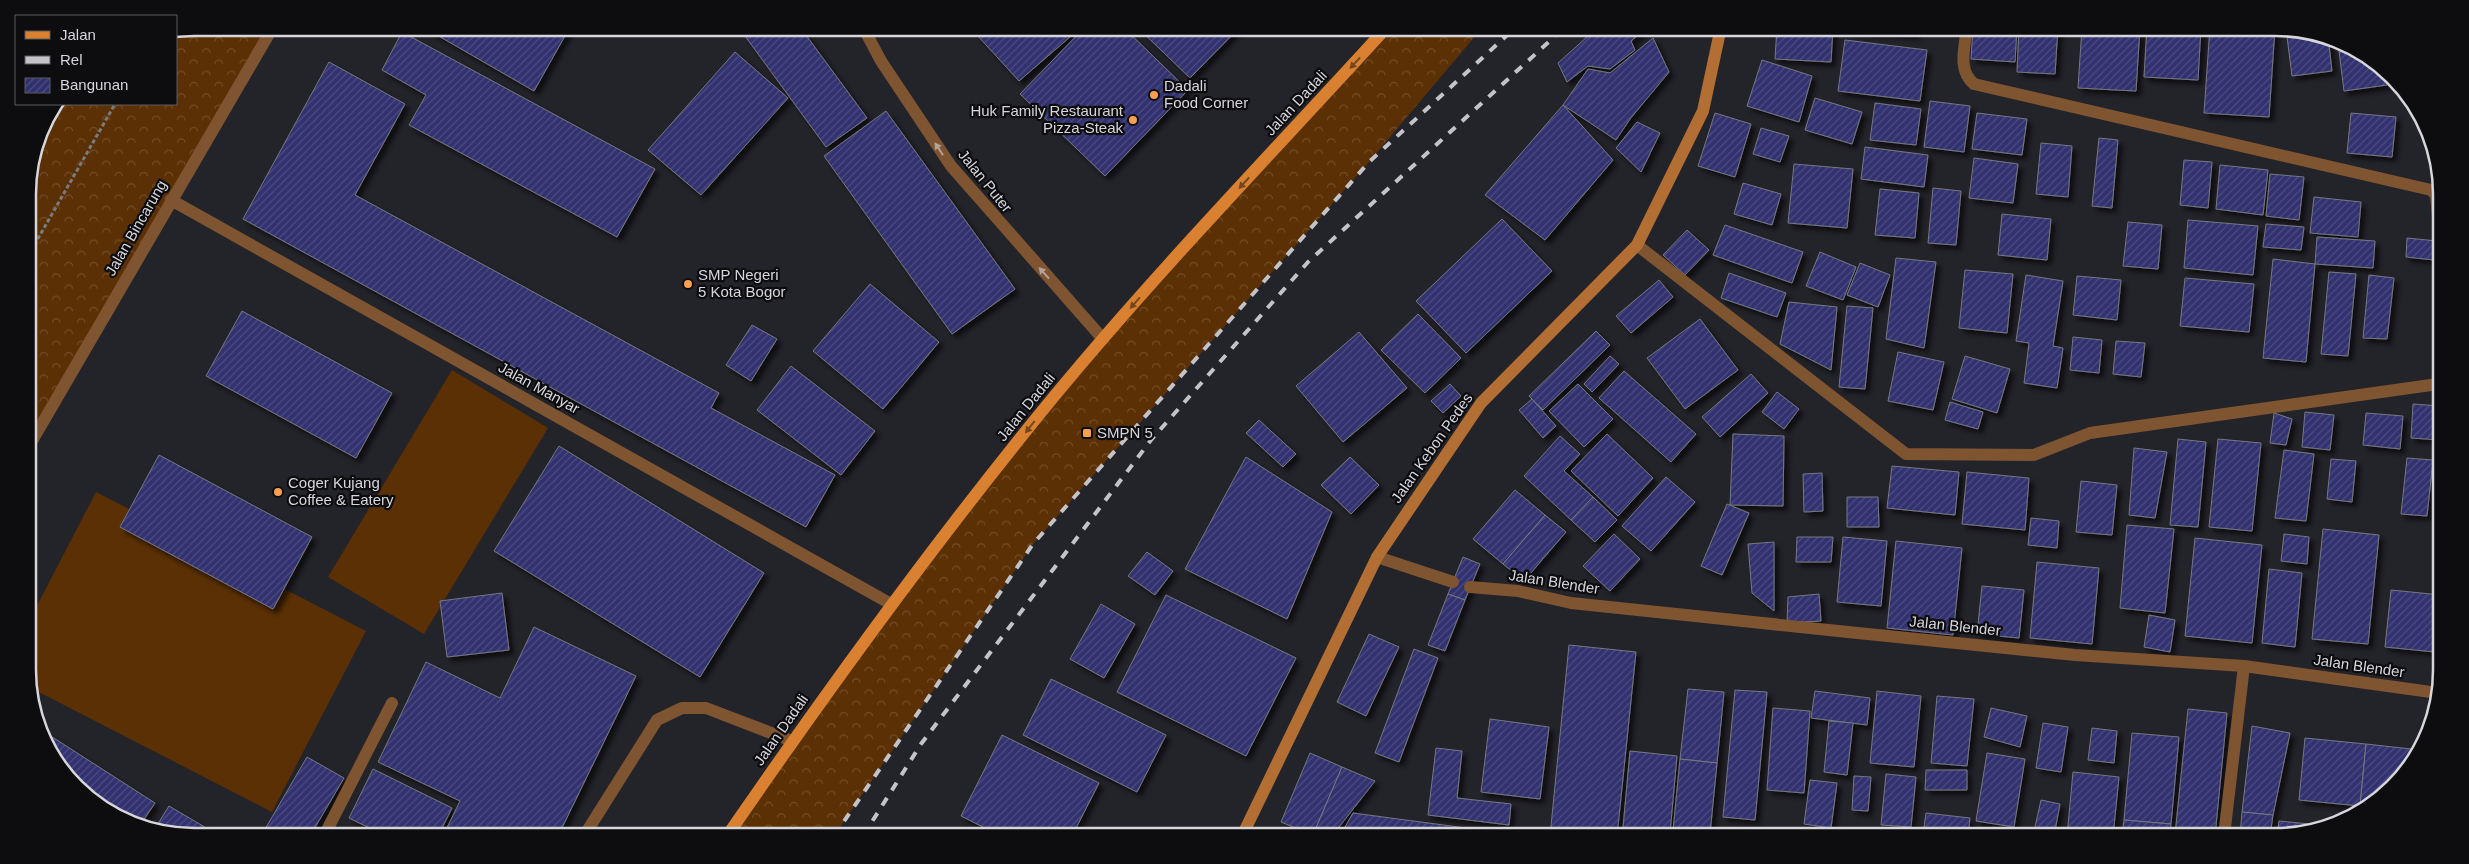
<svg xmlns="http://www.w3.org/2000/svg" width="2469" height="864" viewBox="0 0 2469 864" font-family="Helvetica,sans-serif">
<defs>
<pattern id="forest-crowns" width="20" height="18" patternUnits="userSpaceOnUse" patternTransform="scale(1.25)"><rect width="20" height="18" fill="#5b3004"/><path d="M2 6a3 3 0 1 1 6 0M12 15a3 3 0 1 1 6 0" fill="none" stroke="#724d28"/></pattern>
<pattern id="building-hatch" width="6" height="6" patternUnits="userSpaceOnUse" patternTransform="scale(1.25)"><rect width="6" height="6" fill="#31306f"/><path d="M-1 1l2-2M0 6l6-6M5 7l2-2" fill="none" stroke="#4e4d83"/></pattern>
<filter id="shadow"><feDropShadow dx="4.5" dy="4.5" stdDeviation="2.5" flood-color="#0009"/></filter>
</defs>
<rect width="100%" height="100%" fill="#23232a"/>
<!-- grass -->
<g fill="#5b3004">
<path d="M452,370L548,428L424,634L328,577Z"/>
<path d="M96,492L366,631L272,812L31,688L30,619Z"/>
</g>
<!-- forest -->
<g fill="url(#forest-crowns)">
<path d="M195,28H274L29,456L28,183L45,121L58,104H176V31Z"/>
<path d="M1388,28H1482L1369,162L1033,544L834,836H729L881,618L1103,339Z"/>
</g>
<!-- building -->
<g fill="url(#building-hatch)" stroke="#767880" filter="url(#shadow)">
<path d="M423,27H570L534,91Z"/>
<path d="M757,27H800L867,118L826,147L745,36Z"/>
<path d="M984,27H1076L1078,30L1019,81L976,34Z"/>
<path d="M1085,27H1123L1188,90L1105,176L1020,94Z"/>
<path d="M1137,27H1240L1190,78Z"/>
<path d="M1598,27H1648L1631,41L1635,50L1610,69L1588,66L1567,82L1558,63Z"/>
<path d="M1777,27H1833L1831,62L1775,59Z"/>
<path d="M1850,27H1916L1915,35L1850,31Z"/>
<path d="M1973,27H2017L2015,62L1971,59Z"/>
<path d="M2019,27H2058L2055,74L2017,72Z"/>
<path d="M2082,27H2140L2136,91L2078,88Z"/>
<path d="M2147,27H2201L2198,80L2144,77Z"/>
<path d="M2210,27L2275,28L2269,117L2204,113Z"/>
<path d="M2286,29L2328,36L2332,71L2292,76Z"/>
<path d="M402,32L655,169L617,237L409,125L426,95L382,70Z"/>
<path d="M1653,38L1669,72L1630,119L1616,140L1563,105L1588,69L1610,73Z"/>
<path d="M1845,40L1927,50L1920,101L1838,91Z"/>
<path d="M2338,43L2386,75L2387,85L2344,91Z"/>
<path d="M735,52L788,98L701,195L648,150Z"/>
<path d="M1762,60L1812,76L1799,122L1747,106Z"/>
<path d="M329,62L405,104L355,195L719,393L711,408L835,475L806,527L243,219Z"/>
<path d="M1815,98L1862,112L1852,144L1805,130Z"/>
<path d="M1930,101L1970,106L1964,152L1924,147Z"/>
<path d="M1875,103L1921,109L1916,145L1870,140Z"/>
<path d="M1563,105L1613,160L1545,240L1485,195Z"/>
<path d="M886,111L1015,289L952,334L824,156Z"/>
<path d="M1715,113L1751,124L1735,177L1698,166Z"/>
<path d="M1977,113L2027,119L2022,155L1972,149Z"/>
<path d="M2351,113L2396,117L2392,157L2347,153Z"/>
<path d="M1637,122L1660,133L1641,172L1616,148Z"/>
<path d="M1761,128L1789,136L1780,162L1753,154Z"/>
<path d="M2099,138L2118,140L2112,208L2092,206Z"/>
<path d="M2041,143L2072,146L2068,197L2036,194Z"/>
<path d="M1865,147L1928,155L1924,187L1861,179Z"/>
<path d="M1974,158L2018,164L2013,203L1969,198Z"/>
<path d="M2184,160L2212,162L2208,208L2180,205Z"/>
<path d="M1794,164L1853,169L1847,228L1788,223Z"/>
<path d="M2220,165L2268,170L2263,215L2216,209Z"/>
<path d="M2270,174L2304,177L2299,220L2266,216Z"/>
<path d="M1743,183L1781,194L1772,225L1734,214Z"/>
<path d="M1933,188L1961,191L1956,245L1928,243Z"/>
<path d="M1880,189L1919,193L1915,238L1875,235Z"/>
<path d="M2314,197L2361,202L2358,237L2310,233Z"/>
<path d="M2002,214L2051,219L2047,260L1998,255Z"/>
<path d="M1502,219L1552,271L1466,353L1416,301Z"/>
<path d="M2188,220L2258,226L2253,275L2184,268Z"/>
<path d="M2128,222L2162,225L2158,269L2123,266Z"/>
<path d="M2266,224L2304,227L2301,250L2263,247Z"/>
<path d="M1725,225L1803,252L1792,283L1713,255Z"/>
<path d="M1687,230L1709,250L1685,275L1663,255Z"/>
<path d="M2317,237L2375,241L2373,268L2315,264Z"/>
<path d="M2407,238L2437,241L2434,260L2406,257Z"/>
<path d="M1820,252L1856,267L1843,300L1806,286Z"/>
<path d="M1896,258L1936,262L1924,348L1886,339Z"/>
<path d="M2273,259L2315,264L2306,362L2263,358Z"/>
<path d="M1860,263L1890,275L1878,307L1847,295Z"/>
<path d="M1965,270L2013,274L2007,333L1959,328Z"/>
<path d="M2329,272L2356,274L2348,356L2321,354Z"/>
<path d="M1729,273L1786,293L1777,317L1721,298Z"/>
<path d="M2026,275L2063,281L2053,346L2063,348L2057,388L2024,383L2029,343L2016,341Z"/>
<path d="M2369,275L2394,278L2387,339L2363,338Z"/>
<path d="M2077,276L2121,280L2117,320L2073,315Z"/>
<path d="M2185,278L2254,284L2249,332L2180,326Z"/>
<path d="M1659,280L1673,297L1631,333L1616,316Z"/>
<path d="M870,284L939,342L883,409L813,351Z"/>
<path d="M1789,302L1837,307L1831,370L1780,344Z"/>
<path d="M1847,306L1873,308L1865,389L1839,387Z"/>
<path d="M242,311L392,393L356,458L206,376Z"/>
<path d="M1418,314L1461,358L1425,393L1381,350Z"/>
<path d="M1700,319L1738,370L1685,409L1647,358Z"/>
<path d="M752,325L777,339L751,381L726,365Z"/>
<path d="M1596,331L1610,345L1543,410L1529,396Z"/>
<path d="M1359,332L1407,388L1343,442L1296,386Z"/>
<path d="M2073,337L2102,340L2099,373L2070,370Z"/>
<path d="M2116,341L2145,343L2141,377L2113,374Z"/>
<path d="M1898,352L1944,362L1933,410L1888,401Z"/>
<path d="M1610,356L1619,364L1592,392L1584,384Z"/>
<path d="M1965,356L2010,369L1997,413L1952,399Z"/>
<path d="M791,366L875,431L841,475L757,410Z"/>
<path d="M1624,371L1696,434L1671,462L1599,398Z"/>
<path d="M1751,374L1768,393L1720,437L1702,417Z"/>
<path d="M1450,384L1461,396L1443,413L1431,401Z"/>
<path d="M1578,384L1613,419L1584,447L1549,411Z"/>
<path d="M1777,392L1799,409L1784,429L1762,412Z"/>
<path d="M1532,399L1556,426L1543,438L1519,410Z"/>
<path d="M1950,402L1983,412L1978,429L1945,420Z"/>
<path d="M2413,404L2441,406V440L2411,438Z"/>
<path d="M2305,412L2334,415L2330,450L2302,447Z"/>
<path d="M2274,413L2292,419L2286,445L2270,443Z"/>
<path d="M2366,413L2403,416L2400,449L2363,445Z"/>
<path d="M1259,420L1296,454L1283,467L1246,433Z"/>
<path d="M1607,434L1653,478L1618,516L1571,471Z"/>
<path d="M1733,434L1784,436L1783,506L1730,505Z"/>
<path d="M1560,436L1580,454L1564,471L1593,497L1571,520L1524,476Z"/>
<path d="M2178,439L2206,442L2198,527L2170,525Z"/>
<path d="M2218,439L2261,443L2252,531L2209,527Z"/>
<path d="M559,446L764,573L700,677L494,551Z"/>
<path d="M2134,448L2167,452L2155,518L2129,515Z"/>
<path d="M2284,450L2314,454L2306,521L2275,518Z"/>
<path d="M159,455L312,537L273,609L120,527Z"/>
<path d="M1246,457L1332,512L1287,619L1185,569Z"/>
<path d="M1350,457L1379,485L1351,514L1321,485Z"/>
<path d="M2407,458L2433,460L2427,516L2401,514Z"/>
<path d="M2331,459L2356,461L2352,502L2327,499Z"/>
<path d="M1892,466L1959,472L1955,515L1887,508Z"/>
<path d="M1967,472L2029,478L2025,530L1962,524Z"/>
<path d="M1822,473L1823,511L1804,512L1803,474Z"/>
<path d="M1666,477L1695,502L1651,551L1622,526Z"/>
<path d="M2081,481L2117,485L2112,535L2076,532Z"/>
<path d="M1515,490L1545,515L1503,564L1473,539Z"/>
<path d="M1593,497L1617,520L1595,542L1571,520Z"/>
<path d="M1847,497H1878L1879,527H1847Z"/>
<path d="M1727,504L1749,513L1722,575L1701,566Z"/>
<path d="M1545,515L1566,532L1524,581L1503,564Z"/>
<path d="M2031,518L2059,521L2057,548L2028,545Z"/>
<path d="M2127,525L2174,529L2165,613L2120,608Z"/>
<path d="M2323,529L2379,535L2368,644L2312,639Z"/>
<path d="M1614,534L1640,559L1610,591L1583,566Z"/>
<path d="M2284,534L2309,537L2307,564L2281,561Z"/>
<path d="M1797,537H1833L1831,562H1796Z"/>
<path d="M1843,537L1887,541L1881,606L1837,602Z"/>
<path d="M2195,538L2262,545L2252,643L2185,636Z"/>
<path d="M1896,541L1962,548L1953,635L1887,628Z"/>
<path d="M1774,542V611L1752,593L1748,544Z"/>
<path d="M1147,552L1173,571L1155,595L1128,576Z"/>
<path d="M1463,557L1480,564L1465,600L1448,594Z"/>
<path d="M2037,562L2099,568L2092,644L2030,638Z"/>
<path d="M2269,569L2302,573L2295,647L2262,643Z"/>
<path d="M1982,586L2024,590L2019,638L1977,634Z"/>
<path d="M2391,590L2441,595L2435,652L2385,647Z"/>
<path d="M502,593L509,650L447,657L440,601Z"/>
<path d="M1448,594L1465,600L1445,651L1428,645Z"/>
<path d="M1819,594L1821,621L1787,623L1788,597Z"/>
<path d="M1166,595L1296,658L1246,756L1117,692Z"/>
<path d="M1101,604L1135,624L1104,678L1070,659Z"/>
<path d="M2149,615L2175,620L2170,652L2144,647Z"/>
<path d="M534,627L636,676L558,836H443L460,801L378,762L426,662L500,698Z"/>
<path d="M1369,634L1399,647L1366,716L1337,702Z"/>
<path d="M1569,645L1636,652L1617,836H1550Z"/>
<path d="M1414,649L1438,658L1399,762L1375,753Z"/>
<path d="M1051,679L1166,735L1137,792L1023,735Z"/>
<path d="M1688,689L1724,692L1717,763L1680,759Z"/>
<path d="M1735,690L1767,692L1755,820L1723,817Z"/>
<path d="M1815,691L1870,698L1867,725L1811,718Z"/>
<path d="M1877,691L1921,696L1914,767L1870,763Z"/>
<path d="M1937,696L1974,699L1967,766L1931,763Z"/>
<path d="M1773,708L1810,711L1804,793L1767,790Z"/>
<path d="M1991,708L2027,716L2020,747L1984,737Z"/>
<path d="M2188,709L2227,713L2215,836L2175,835Z"/>
<path d="M1490,719L1549,727L1540,799L1481,792Z"/>
<path d="M1829,721L1853,723L1847,775L1824,772Z"/>
<path d="M2043,723L2068,727L2061,772L2036,768Z"/>
<path d="M2252,726L2290,733L2273,815L2242,812Z"/>
<path d="M2092,728L2117,731L2114,763L2088,760Z"/>
<path d="M46,733L155,803L139,827L69,779Z"/>
<path d="M2132,733L2179,737L2171,824L2124,820Z"/>
<path d="M1002,735L1099,783L1072,836H996L991,831L961,816Z"/>
<path d="M2305,738L2366,744L2360,806L2299,800Z"/>
<path d="M2366,744L2411,749L2409,767L2376,802L2367,807L2360,806Z"/>
<path d="M1436,748L1462,751L1457,798L1511,804L1509,825L1428,815Z"/>
<path d="M1630,751L1677,756L1670,833L1623,828Z"/>
<path d="M1310,753L1342,767L1313,835L1281,822Z"/>
<path d="M1987,753L2025,759L2014,827L1976,821Z"/>
<path d="M307,757L344,778L310,836H261Z"/>
<path d="M1680,759L1717,763L1710,834L1673,831Z"/>
<path d="M1342,767L1375,781L1332,836H1315L1313,835Z"/>
<path d="M373,769L452,808L438,836H386L349,818Z"/>
<path d="M1926,770H1967V790H1925Z"/>
<path d="M2073,772L2119,777L2113,836H2067Z"/>
<path d="M1886,774L1916,777L1911,827L1881,825Z"/>
<path d="M1854,776L1871,777L1868,811L1852,810Z"/>
<path d="M1810,780L1837,783L1831,828L1804,824Z"/>
<path d="M2041,800L2060,804L2054,836H2033Z"/>
<path d="M169,806L220,836H195L154,830Z"/>
<path d="M2242,812L2273,815L2270,836H2240Z"/>
<path d="M1353,813L1496,832L1495,836H1340Z"/>
<path d="M1926,813L1970,818L1968,836L1923,834Z"/>
<path d="M2124,820L2171,824L2169,836H2122Z"/>
<path d="M2279,821L2330,826L2277,836Z"/>
<path d="M1780,831L1811,834L1810,836H1779Z"/>
</g>
<g fill="none" stroke-linecap="round" stroke-linejoin="round">
<!-- path -->
<path stroke="#7b7b81" stroke-width="3" stroke-dasharray="4 2.5" stroke-linecap="butt" d="M28,256L115,104"/>
<!-- lane -->
<g stroke="#7f5431" stroke-width="12">
<path d="M171,200L891,604"/>
<path d="M324,836L392,703"/>
<path d="M584,836L657,720L682,708H706L792,741"/>
</g>
<!-- street -->
<g stroke="#7f5431" stroke-width="12">
<path d="M863,27L881,61L951,166L1103,339"/>
<path d="M1967,27C1965,47 1957,70 1974,84L2431,190L2436,195L2440,240"/>
<path d="M1637,245L1906,454L2034,455L2090,433L2438,384L2441,370"/>
<path d="M29,446L273,27"/>
<path d="M1377,557L1453,582"/>
<path d="M1470,587L1518,591L1571,603L1848,632L2075,655L2244,666L2438,693"/>
<path d="M2224,836L2244,666"/>
</g>
<!-- secondary -->
<path stroke="#b26e33" stroke-width="12" d="M1242,836L1377,557L1481,403L1637,245L1703,111L1721,27"/>
<!-- primary -->
<path stroke="#d98130" stroke-width="12" d="M727,836C831,685 939,536 1056,394C1161,267 1276,149 1387,27"/>
<!-- rail -->
<g stroke="#c3c3c8" stroke-width="4" stroke-dasharray="9 9" stroke-linecap="butt">
<path d="M834,836L1033,544L1369,162L1516,27"/>
<path d="M863,836L921,744L1151,440L1308,262L1565,27"/>
</g>
</g>
<!-- one-way arrows -->
<defs><path id="oneway-solid" d="M-6-.8H1V-3.2L6.5 0L1 3.2V.8H-6Z" transform="scale(1.25)"/></defs>
<g fill="#734720">
<use href="#oneway-solid" transform="translate(1355 63) rotate(133)"/>
<use href="#oneway-solid" transform="translate(1244 183) rotate(133)"/>
<use href="#oneway-solid" transform="translate(1135 303) rotate(132)"/>
<use href="#oneway-solid" transform="translate(1030 427) rotate(128)"/>
</g>
<g fill="#b3a297">
<use href="#oneway-solid" transform="translate(939 149) rotate(-123)"/>
<use href="#oneway-solid" transform="translate(1044 273) rotate(-132)"/>
</g>
<!-- markers -->
<g fill="#fa9f50" stroke="#0d0d10" stroke-width="2">
<circle cx="1154" cy="95" r="5"/>
<circle cx="1133" cy="120" r="5"/>
<circle cx="688" cy="284" r="5"/>
<rect x="1082" y="428" width="10" height="10" rx="2.5"/>
<circle cx="278" cy="492" r="5"/>
</g>
<g text-anchor="middle" stroke-width="4.5" stroke-linejoin="round" paint-order="stroke">
<!-- poi labels -->
<g font-size="15" fill="#d6d6db" stroke="#0d0d10" text-anchor="start">
<text x="1164" y="91">Dadali<tspan x="1164" dy="17">Food Corner</tspan></text>
<text x="1123" y="116" text-anchor="end">Huk Family Restaurant<tspan x="1123" dy="17">Pizza-Steak</tspan></text>
<text x="698" y="280">SMP Negeri<tspan x="698" dy="17">5 Kota Bogor</tspan></text>
<text x="1097" y="438">SMPN 5</text>
<text x="288" y="488">Coger Kujang<tspan x="288" dy="17">Coffee &amp; Eatery</tspan></text>
</g>
<!-- street labels -->
<g font-size="15" fill="#d6d6db" stroke="#0d0d10">
<text transform="translate(1296 103) rotate(-47)" y="5">Jalan Dadali</text>
<text transform="translate(985 181) rotate(51)" y="5">Jalan Puter</text>
<text transform="translate(136 228) rotate(-60)" y="5">Jalan Bincarung</text>
<text transform="translate(539 388) rotate(29)" y="5">Jalan Manyar</text>
<text transform="translate(1026 407) rotate(-51)" y="5">Jalan Dadali</text>
<text transform="translate(1432 448) rotate(-55)" y="5">Jalan Kebon Pedes</text>
<text transform="translate(1554 582) rotate(9)" y="5">Jalan Blender</text>
<text transform="translate(1955 626) rotate(6)" y="5">Jalan Blender</text>
<text transform="translate(2359 666) rotate(8)" y="5">Jalan Blender</text>
<text transform="translate(781 730) rotate(-55)" y="5">Jalan Dadali</text>
</g>
</g>
<!-- crop -->
<path d="M0 0H2469V864H0ZM194 36H2275A158 158 0 0 1 2433 194V670A158 158 0 0 1 2275 828H194A158 158 0 0 1 36 670V194A158 158 0 0 1 194 36Z" fill="#0d0d10" fill-rule="evenodd"/>
<path fill="none" stroke="#d6d6db" stroke-width="2.5" d="M194 36H2275A158 158 0 0 1 2433 194V670A158 158 0 0 1 2275 828H194A158 158 0 0 1 36 670V194A158 158 0 0 1 194 36Z"/>
<!-- legend -->
<rect x="15" y="15" width="162" height="90" fill="#0d0d10" stroke="#5d5d61"/>
<rect x="25" y="31" width="25" height="8" fill="#d98130" stroke="#5d5d61"/>
<text x="60" y="40" font-size="15" fill="#d6d6db">Jalan</text>
<rect x="25" y="56" width="25" height="8" fill="#c3c3c8" stroke="#5d5d61"/>
<text x="60" y="65" font-size="15" fill="#d6d6db">Rel</text>
<rect x="25" y="78" width="25" height="15" fill="url(#building-hatch)" stroke="#5d5d61"/>
<text x="60" y="90" font-size="15" fill="#d6d6db">Bangunan</text>
</svg>
